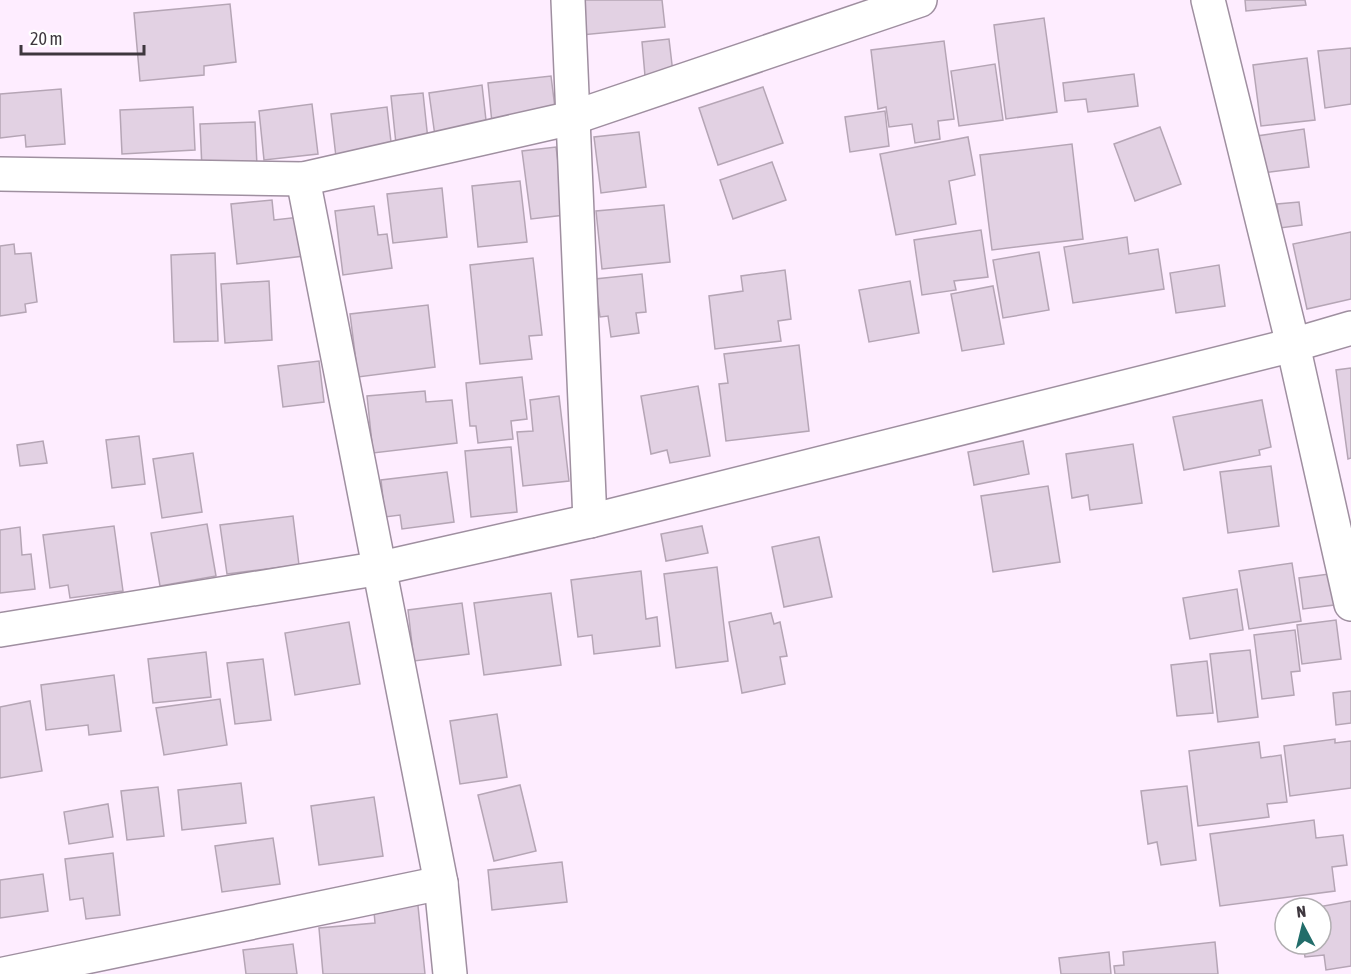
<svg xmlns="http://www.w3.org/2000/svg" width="1351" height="974" viewBox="0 0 1351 974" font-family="'Asap Condensed',sans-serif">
<rect width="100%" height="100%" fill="#feedff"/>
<!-- building -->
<g fill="#e2d1e3" stroke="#b5a5b5" stroke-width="1.5">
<path d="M578,0H662L665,27L581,35Z"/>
<path d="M1245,0H1305L1306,5L1246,11Z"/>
<path d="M230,4L236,62L204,66V75L140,81L134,13Z"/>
<path d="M1044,18L1057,112L1006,119L994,25Z"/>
<path d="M669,39L673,73L645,76L642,42Z"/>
<path d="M944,41L954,119L938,121L940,139L915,143L912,124L889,127L886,107L878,109L871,50Z"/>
<path d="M1351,48V104L1325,108L1318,51Z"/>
<path d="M1307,58L1315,120L1261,126L1253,65Z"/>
<path d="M995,64L1003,120L959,126L951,71Z"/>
<path d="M1134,74L1138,106L1088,112L1086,99L1065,101L1063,83Z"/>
<path d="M551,76L556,116L492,123L488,83Z"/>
<path d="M482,85L487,129L435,136L429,93Z"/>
<path d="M763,87L783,143L718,165L699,108Z"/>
<path d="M61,89L65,144L26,147L25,135L0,138V94Z"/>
<path d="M423,93L428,140L396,144L391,96Z"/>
<path d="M312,104L318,154L264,160L259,111Z"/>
<path d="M193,107L195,150L122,154L120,110Z"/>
<path d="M387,107L392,151L336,157L331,114Z"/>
<path d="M885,111L889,146L850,152L845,117Z"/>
<path d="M255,122L257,166L202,169L200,124Z"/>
<path d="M1160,127L1181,184L1135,201L1114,144Z"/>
<path d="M1304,129L1309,167L1263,173L1257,136Z"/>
<path d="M639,132L646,187L601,193L594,137Z"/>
<path d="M968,137L975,175L949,181L956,224L896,235L880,154Z"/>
<path d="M1072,144L1083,239L992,250L980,155Z"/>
<path d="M556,147L565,215L531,219L522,151Z"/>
<path d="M772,162L786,200L733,219L720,180Z"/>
<path d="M520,181L527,242L478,247L472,186Z"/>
<path d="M442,188L447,237L393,243L387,194Z"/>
<path d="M272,200L274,220L300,217L304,256L237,264L231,204Z"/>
<path d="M1299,202L1302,225L1280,228L1277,204Z"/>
<path d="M664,205L670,262L602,269L596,211Z"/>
<path d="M374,206L378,235L387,234L392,268L343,275L335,211Z"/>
<path d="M981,230L988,277L954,281L956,290L922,295L914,240Z"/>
<path d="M1351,232V299L1307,309L1293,244Z"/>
<path d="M1127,237L1129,254L1158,249L1164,289L1073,303L1064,247Z"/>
<path d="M14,244L15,254L31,253L37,302L25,304L26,312L0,316V246Z"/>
<path d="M1039,252L1049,310L1003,318L993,260Z"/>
<path d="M215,253L218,341L174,342L171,255Z"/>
<path d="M533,258L542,335L529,336L532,359L480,364L470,265Z"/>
<path d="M1219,265L1225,306L1176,313L1170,273Z"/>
<path d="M785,270L791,319L778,321L781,341L715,349L709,296L743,291L741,276Z"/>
<path d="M642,274L646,312L636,313L639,333L611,337L608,316L600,317L595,279Z"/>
<path d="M269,281L272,340L225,343L221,284Z"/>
<path d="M910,281L919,333L869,342L859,290Z"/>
<path d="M993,286L1004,344L962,351L951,294Z"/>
<path d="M428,305L435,367L358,377L350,314Z"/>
<path d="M799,345L809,431L726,441L719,384L728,383L724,354Z"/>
<path d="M319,361L324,402L283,407L278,366Z"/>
<path d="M1351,368V458L1348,459L1336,370Z"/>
<path d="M522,377L527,419L511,421L513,439L478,443L476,426H470L466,383Z"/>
<path d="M698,386L710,456L670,463L667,450L651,454L641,396Z"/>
<path d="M425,391L426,402L452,400L457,443L373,453L367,396Z"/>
<path d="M559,396L569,481L523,486L517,432L533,431L530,400Z"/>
<path d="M1262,400L1271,447L1259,450L1260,455L1184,470L1173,417Z"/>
<path d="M139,436L145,484L112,488L106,440Z"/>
<path d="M43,441L47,463L20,466L17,445Z"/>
<path d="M1023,441L1029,474L974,485L968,452Z"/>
<path d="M1133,444L1142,503L1090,510L1088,495L1072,498L1066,454Z"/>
<path d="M511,447L517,512L471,517L465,451Z"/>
<path d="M193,453L202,512L162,518L153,459Z"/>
<path d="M1271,466L1279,526L1228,533L1220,472Z"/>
<path d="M447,472L454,522L402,529L400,515L385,517L381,480Z"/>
<path d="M1048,486L1060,562L993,572L981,496Z"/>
<path d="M293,516L299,565L227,574L220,525Z"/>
<path d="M207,524L216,576L160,586L151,533Z"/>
<path d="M114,526L123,591L70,598L68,585L50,588L43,535Z"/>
<path d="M702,526L708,553L666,561L661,534Z"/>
<path d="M20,527L22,555L31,554L35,589L0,593V530Z"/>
<path d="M819,537L832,597L784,607L772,547Z"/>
<path d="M1292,563L1301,621L1249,629L1239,571Z"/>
<path d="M717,567L728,661L676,668L664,574Z"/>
<path d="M641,571L646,619L657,617L660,646L594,654L592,635L578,637L571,580Z"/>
<path d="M1329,574L1334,605L1303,609L1299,578Z"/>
<path d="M1237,589L1243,630L1190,639L1183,598Z"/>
<path d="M551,593L561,665L484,675L474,603Z"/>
<path d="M462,603L469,654L414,661L408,610Z"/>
<path d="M771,613L774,624L780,622L787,656L780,657L785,684L742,693L729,622Z"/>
<path d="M1336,620L1341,659L1302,664L1297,625Z"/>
<path d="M349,622L360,684L295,695L285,633Z"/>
<path d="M1295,630L1300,671L1291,672L1294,695L1262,699L1254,635Z"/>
<path d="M1250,650L1258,717L1218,722L1210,654Z"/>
<path d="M206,652L211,697L153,703L148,659Z"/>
<path d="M263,659L271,720L235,724L227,663Z"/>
<path d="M1207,661L1213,713L1177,716L1171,665Z"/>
<path d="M114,675L121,731L89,735L88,725L46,730L41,685Z"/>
<path d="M1351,691V723L1336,725L1333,693Z"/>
<path d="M220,699L227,745L164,755L156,708Z"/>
<path d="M30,701L42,771L0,778V707Z"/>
<path d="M497,714L507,777L460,784L450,721Z"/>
<path d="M1335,739V743L1351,741V788L1290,796L1284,746Z"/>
<path d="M1259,742L1261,758L1281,755L1287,802L1267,804L1269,817L1198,826L1189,751Z"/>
<path d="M241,783L246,823L182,830L178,790Z"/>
<path d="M520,785L536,851L494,861L478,795Z"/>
<path d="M1187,786L1196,860L1161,865L1157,842L1148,844L1141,791Z"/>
<path d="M158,787L164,836L127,840L121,791Z"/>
<path d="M374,797L383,856L319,865L311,806Z"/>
<path d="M108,804L113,837L69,844L64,812Z"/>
<path d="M1314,820L1316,838L1343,835L1347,865L1332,867L1335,891L1220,906L1210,834Z"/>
<path d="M273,838L280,884L222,892L215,846Z"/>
<path d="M113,853L120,915L86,919L83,898L70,900L65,859Z"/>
<path d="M562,862L567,902L492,910L488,870Z"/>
<path d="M43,874L48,911L0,918V880Z"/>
<path d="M417,896L425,974H323L319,928L375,923L373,900Z"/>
<path d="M1351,901V966L1326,970L1324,955L1305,957L1303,944H1321V908H1313Z"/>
<path d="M1215,942L1218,974H1115L1114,966L1124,965L1123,952Z"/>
<path d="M293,944L297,974H246L243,950Z"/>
<path d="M1109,952L1111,974H1061L1059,958Z"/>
</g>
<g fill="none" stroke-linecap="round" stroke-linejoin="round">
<!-- street casing -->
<g stroke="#9f8fa0" stroke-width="36">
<g id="street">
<path d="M568,0L590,521"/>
<path d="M1208,0L1293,345L1351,604"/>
<path d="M0,174L303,179L572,118L920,0"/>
<path d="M303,179L441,883L450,974"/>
<path d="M0,630L381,568L590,521L1293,345L1351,328"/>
<path d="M4,974L441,883"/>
</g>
</g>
<!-- street -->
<use href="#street" stroke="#fff" stroke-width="33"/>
</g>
<!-- north arrow -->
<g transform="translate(1303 926) rotate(353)"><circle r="28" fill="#ffffff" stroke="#b2afb2" stroke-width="1.5"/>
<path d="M0-4.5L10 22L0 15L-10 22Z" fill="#226d6a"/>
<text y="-9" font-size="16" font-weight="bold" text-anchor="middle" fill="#3e373e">N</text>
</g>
<!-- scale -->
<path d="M21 45v9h123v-9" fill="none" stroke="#3e373e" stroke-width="3"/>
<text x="30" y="45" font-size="18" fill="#3e373e" stroke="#ffffff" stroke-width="4.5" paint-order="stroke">20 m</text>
</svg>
